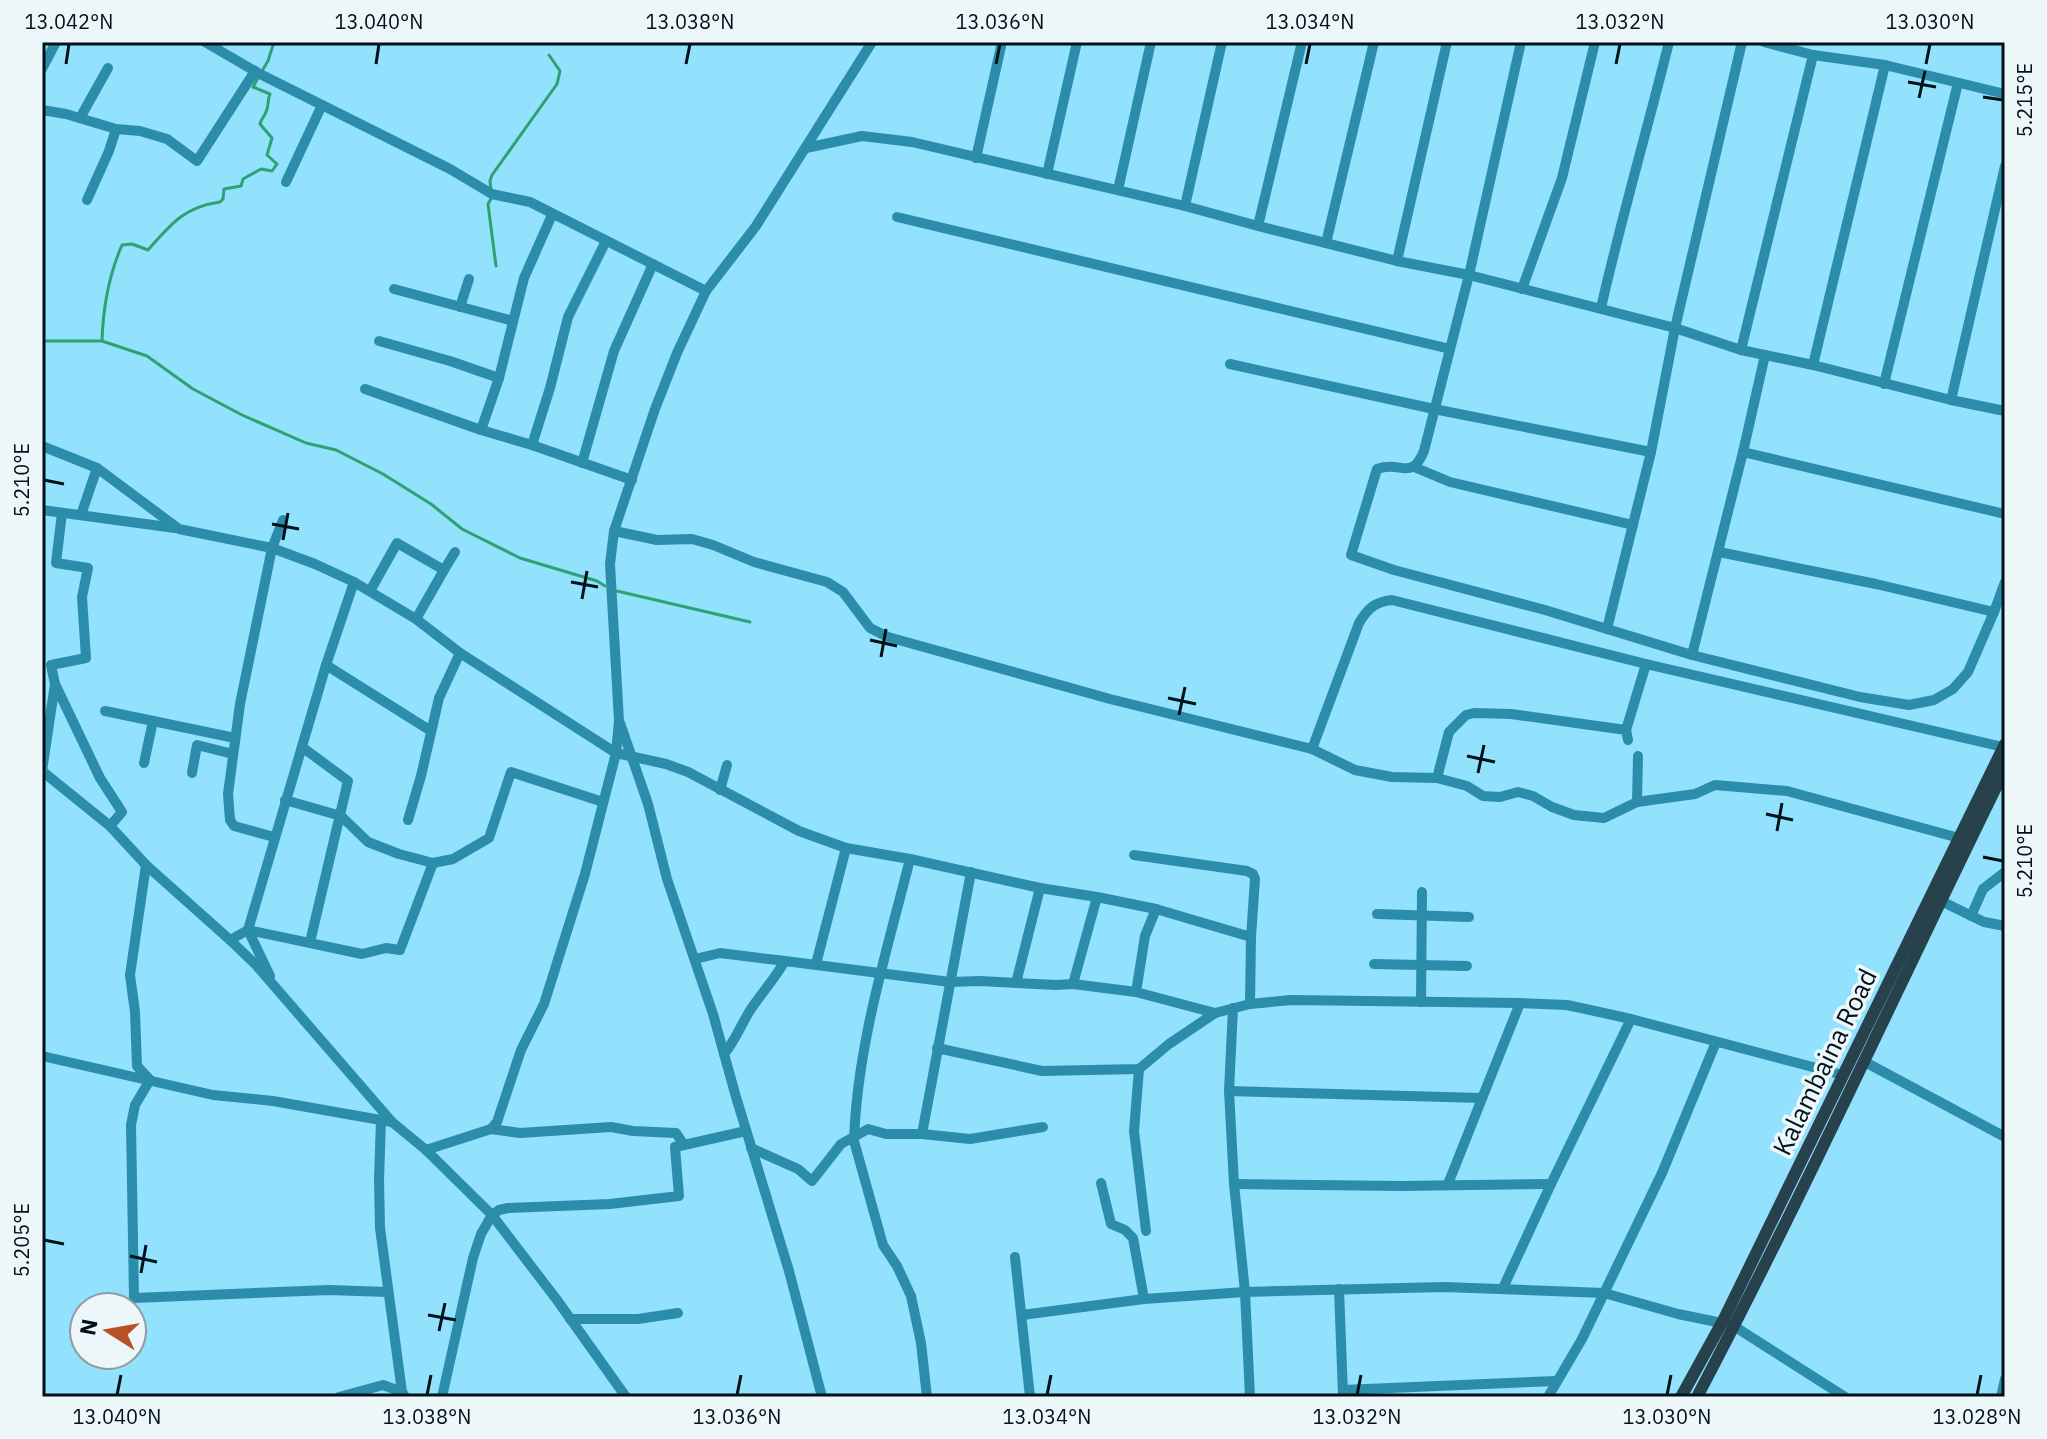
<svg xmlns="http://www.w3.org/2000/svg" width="2047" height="1439" viewBox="0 0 2047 1439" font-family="'IBM Plex Sans',sans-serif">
<rect width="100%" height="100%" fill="#92e1fd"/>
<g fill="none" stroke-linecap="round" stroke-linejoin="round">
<!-- stream -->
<g stroke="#2fa273" stroke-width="3">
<path d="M262,71L268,61L273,45L271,42"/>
<path d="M491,190L490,181L492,175L557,84L560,71L549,55"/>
<path d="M492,197L488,204L496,266"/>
<path d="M42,341H102L147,356L193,389L242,415L306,443L336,450L383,474L431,504L462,529L520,558L597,581L605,586"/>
<path d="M102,341C103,308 109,275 122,245L132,244L148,250C171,224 184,207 220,202L223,199L224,189L241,186L243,179L261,169L272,171L277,164L267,155L272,138L260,124C261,118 264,118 266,112C269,106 267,101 270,94L253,87L258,78"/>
<path d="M617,591L750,622"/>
</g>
<!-- minor -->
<g stroke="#2c8daa" stroke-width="10">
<path d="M205,42L260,74L450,169L492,194L530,202L706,291"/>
<path d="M1521,42L1469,275L1424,451C1411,482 1401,460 1377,469L1351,555L1394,570L1545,610L1692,655L1860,697L1909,705L1934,700L1953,689L1968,672L1994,612L2005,582"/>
<path d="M1764,42L1813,55L1885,65L2005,94"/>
<path d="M42,69L56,42"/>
<path d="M42,110L66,114L116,129L140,131L167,139L197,161L255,71"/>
<path d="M80,118L108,68"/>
<path d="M806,148L862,136L912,142L1185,206L1258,226L1397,261L1469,275L1675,328L1741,350L1813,365L1951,400L2005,411"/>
<path d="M976,158L1002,42"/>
<path d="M1047,174L1077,42"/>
<path d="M286,182L322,105"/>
<path d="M1118,190L1151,42"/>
<path d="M87,200L109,151L116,129"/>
<path d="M1185,206L1222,42"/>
<path d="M897,217L1450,349"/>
<path d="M1258,226L1302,42"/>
<path d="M1326,243L1374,42"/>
<path d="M1397,261L1447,42"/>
<path d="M394,289L513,321"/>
<path d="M1522,289L1562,178L1595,42"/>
<path d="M460,307L469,279"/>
<path d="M1601,308C1621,219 1647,131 1669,42"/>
<path d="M379,341L450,361L499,378"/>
<path d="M1741,350L1813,55"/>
<path d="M1230,364L1434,409L1651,452"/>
<path d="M1813,365L1885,65"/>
<path d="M1884,384L1958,83"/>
<path d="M365,389L481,430L532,445L632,480"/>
<path d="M1951,400L2005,166"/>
<path d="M481,430L499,378L524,278L552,215"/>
<path d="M532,445L550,388L568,317L606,241"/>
<path d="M42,446L97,468L179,529L272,548L315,564L354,582L416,619L460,653L616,753L666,764L688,772L799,831L846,848L910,859L1040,888L1097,897L1156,909L1251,937L1250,1004"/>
<path d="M1743,452L2005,514"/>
<path d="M582,463L614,351L653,264"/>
<path d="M1414,467L1450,482L1633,525"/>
<path d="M42,510L175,528"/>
<path d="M81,515L97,468"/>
<path d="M614,531L657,540L692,539L713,545L754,562L827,582L843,592L870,628L888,637L1110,699L1312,749L1355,770L1392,777L1437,778L1449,732L1466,715L1474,713L1511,714L1626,730L1628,740"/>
<path d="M1719,552L1876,584L1994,612"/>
<path d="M444,570L455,552"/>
<path d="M370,591L397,543L444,570L416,619"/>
<path d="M1607,629L1651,452L1675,328L1742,42"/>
<path d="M1692,655L1743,452L1765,355"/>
<path d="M326,665L431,731"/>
<path d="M56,686L100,778L122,812L110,826"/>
<path d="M105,711L235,738"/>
<path d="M620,723L648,804L667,879L713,1014L736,1097L789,1271L822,1397"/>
<path d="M1626,730L1646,664"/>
<path d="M302,747L348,781L310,942"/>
<path d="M1312,749L1359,623C1368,608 1375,602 1392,600L1646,664L2003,747"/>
<path d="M144,763L153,721"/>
<path d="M42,771L110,826L146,865L230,940L256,965L392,1122L426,1150L492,1215L557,1300L626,1397"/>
<path d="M42,771L55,684L51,665L86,658L82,597L88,568L56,563L62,513"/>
<path d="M192,773L197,745L233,754"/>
<path d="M1437,778L1467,786L1483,796L1500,797L1518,792L1533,796L1552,807L1574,815L1604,818L1637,802L1695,794L1715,785L1787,791L1959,838"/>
<path d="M720,790L727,765"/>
<path d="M285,800L341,816L368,842L399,854L433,863"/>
<path d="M1637,802L1638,756"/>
<path d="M408,820L421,776L439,698L460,653"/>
<path d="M274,837L234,826L230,820L228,794L240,704L272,548L283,520"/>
<path d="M1134,855L1247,871L1253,874L1255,879L1251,937"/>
<path d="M910,859C887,951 857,1045 854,1141L883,1245L897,1266L911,1296L921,1343L927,1397"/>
<path d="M146,865L130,975L135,1012L137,1066L150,1080L135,1105L131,1125L134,1298L329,1290L387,1292"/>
<path d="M1941,901L1984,922L2005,926"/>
<path d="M1377,914L1469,917"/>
<path d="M1971,916L1983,889L2005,872"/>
<path d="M248,930L362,954L386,948L400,950L433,863L453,859L489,838L511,772L603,802"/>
<path d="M248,930L270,976"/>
<path d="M230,940L248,930L326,665L354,582"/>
<path d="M695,959L720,953L785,961"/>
<path d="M816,964L846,848"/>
<path d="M1374,964L1467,966"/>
<path d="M1016,983L1040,888"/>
<path d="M1073,984L1097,897"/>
<path d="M1136,992L1145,936L1156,909"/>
<path d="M1421,1002L1422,892"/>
<path d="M1233,1008L1229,1091L1234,1184L1245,1292L1250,1397"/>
<path d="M937,1048L1042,1071L1139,1069L1169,1044L1215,1013"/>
<path d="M724,1054C736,1040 741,1024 751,1009C762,993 775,978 785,961L950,982L980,981L1056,985L1073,984L1136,992L1215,1013L1250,1004L1291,1000L1520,1003L1567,1005L1631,1019L1843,1075"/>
<path d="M42,1056L213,1095L273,1101L392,1122"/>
<path d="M1865,1062L2005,1137"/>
<path d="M1139,1069L1134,1131L1146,1231"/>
<path d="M1229,1091L1482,1098"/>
<path d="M381,1120L379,1180L380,1228L402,1392"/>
<path d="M491,1129L520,1133L611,1127L633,1131L676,1133L684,1145"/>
<path d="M922,1134L971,872"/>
<path d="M751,1148L798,1169L812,1181L841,1144L868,1129L886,1134H922L970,1139L1043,1127"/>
<path d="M426,1150L491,1129L497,1122L521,1050L544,1004L585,874L616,753L619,721L610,564L614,531L655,409L677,353L706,291L756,226L872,42"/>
<path d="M1101,1183L1111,1224L1125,1230L1133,1238L1144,1299"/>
<path d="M1234,1184L1401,1186L1551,1184"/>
<path d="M1448,1184L1520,1003"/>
<path d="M1015,1257L1030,1397"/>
<path d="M1503,1288L1551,1184L1631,1019"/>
<path d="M1339,1289L1343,1395"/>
<path d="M1022,1315L1144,1299L1245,1292L1444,1287L1604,1293L1678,1314L1722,1323"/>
<path d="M570,1319H638L678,1313"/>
<path d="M1729,1323L1845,1397"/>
<path d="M1343,1390L1556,1381"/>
<path d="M339,1397L383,1385L402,1392L404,1395"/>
<path d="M442,1397L473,1258L481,1234L492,1215L499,1210L508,1208L610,1204L679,1196L675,1147L746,1131"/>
<path d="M1548,1397L1582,1339L1662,1173L1716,1042"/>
<path d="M2001,1397L2005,1379"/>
</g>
<!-- major -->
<g stroke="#27424c" stroke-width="12">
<path d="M1681,1397L1724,1319L2005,744"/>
<path d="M1697,1397C1806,1190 1902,978 2005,769"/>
</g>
</g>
<!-- ticks -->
<path fill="none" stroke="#001219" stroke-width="3" d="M66,64L69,44M376,64L379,44M686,64L690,44M996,64L1000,44M1306,64L1310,44M1616,64L1620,44M1926,64L1930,44M1908,82L1936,87M1983,97L2003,100M1919,98L1925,71M44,480L64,484M272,524L299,529M283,540L288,513M571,582L598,587M582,599L587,571M870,640L897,646M881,657L886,629M1168,698L1196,704M1179,715L1185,687M1467,756L1495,762M1478,773L1484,745M1766,814L1793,820M1777,831L1782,803M1983,857L2003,861M44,1240L64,1244M130,1256L157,1262M141,1273L146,1245M428,1315L456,1320M439,1331L445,1303M117,1395L121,1375M427,1395L431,1375M737,1395L741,1375M1047,1395L1051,1375M1357,1395L1361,1375M1667,1395L1671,1375M1977,1395L1981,1375"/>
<g text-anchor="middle" stroke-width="7" stroke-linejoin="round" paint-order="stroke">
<!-- street labels -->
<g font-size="26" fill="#001219" stroke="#edf7fa">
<text transform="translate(1825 1062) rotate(-64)" y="9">Kalambaina Road</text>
</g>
</g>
<!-- border -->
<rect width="2047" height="1439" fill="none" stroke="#edf7fa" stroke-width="88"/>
<!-- north arrow -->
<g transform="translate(108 1331) rotate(281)"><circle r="38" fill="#edf7fa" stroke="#8e9ba0" stroke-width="2"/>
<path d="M0-6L14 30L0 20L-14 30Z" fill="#b75125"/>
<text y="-12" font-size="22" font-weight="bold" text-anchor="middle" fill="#001219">N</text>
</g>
<rect x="44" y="44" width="1959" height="1351" fill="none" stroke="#001219" stroke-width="3"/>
<g font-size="20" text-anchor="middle" fill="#001219">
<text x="69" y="29">13.042°N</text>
<text x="379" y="29">13.040°N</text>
<text x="690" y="29">13.038°N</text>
<text x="1000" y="29">13.036°N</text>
<text x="1310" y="29">13.034°N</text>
<text x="1620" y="29">13.032°N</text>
<text x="1930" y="29">13.030°N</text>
<text transform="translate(2025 100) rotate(-90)" y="7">5.215°E</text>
<text transform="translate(22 480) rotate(-90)" y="7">5.210°E</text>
<text transform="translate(2025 861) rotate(-90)" y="7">5.210°E</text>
<text transform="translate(22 1240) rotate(-90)" y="7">5.205°E</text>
<text x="117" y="1424">13.040°N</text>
<text x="427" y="1424">13.038°N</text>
<text x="737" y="1424">13.036°N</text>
<text x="1047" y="1424">13.034°N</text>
<text x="1357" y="1424">13.032°N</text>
<text x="1667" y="1424">13.030°N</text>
<text x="1977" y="1424">13.028°N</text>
</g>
</svg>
